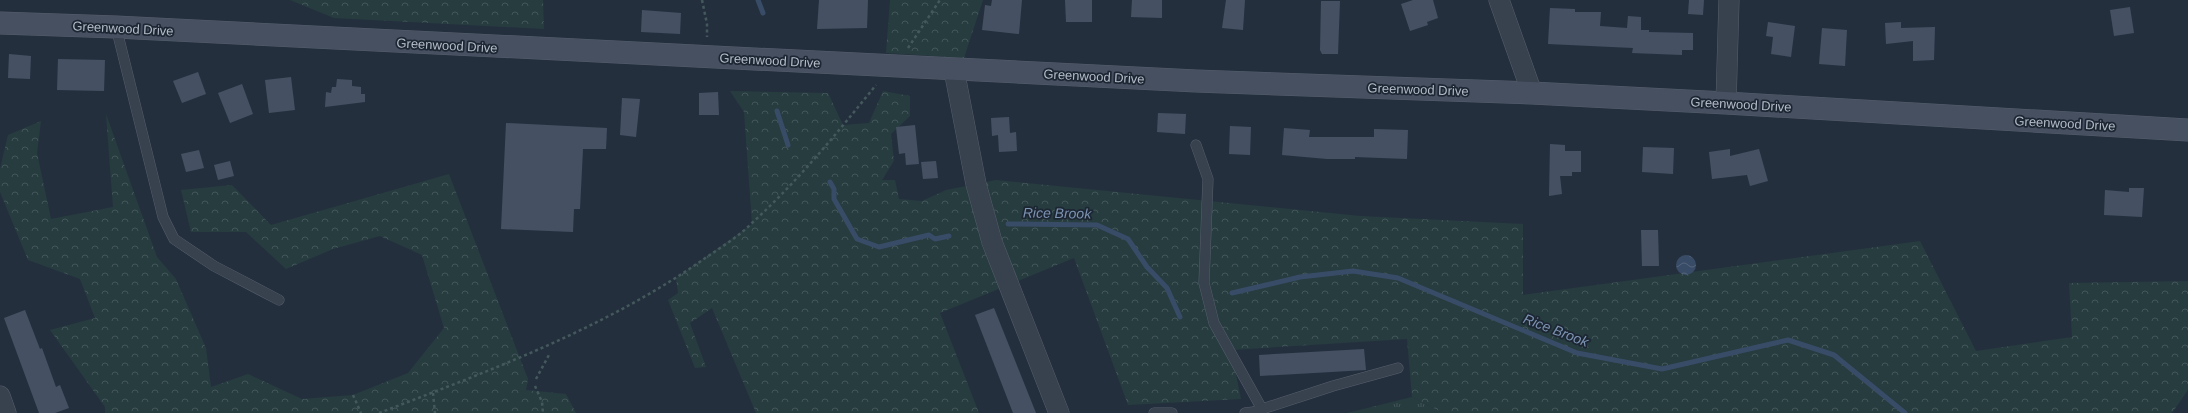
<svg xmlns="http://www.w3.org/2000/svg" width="2188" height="413" viewBox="0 0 2188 413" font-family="Helvetica,sans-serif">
<defs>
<pattern id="grass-tufts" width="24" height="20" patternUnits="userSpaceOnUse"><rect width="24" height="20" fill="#263c3f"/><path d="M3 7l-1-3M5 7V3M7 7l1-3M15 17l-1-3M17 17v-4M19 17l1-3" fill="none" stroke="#435659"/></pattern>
<pattern id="forest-crowns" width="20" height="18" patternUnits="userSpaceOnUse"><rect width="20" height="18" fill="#263c3f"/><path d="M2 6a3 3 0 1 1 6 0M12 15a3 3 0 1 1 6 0" fill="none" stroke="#435659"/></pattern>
<pattern id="water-waves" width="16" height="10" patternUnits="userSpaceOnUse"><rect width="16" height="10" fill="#394c67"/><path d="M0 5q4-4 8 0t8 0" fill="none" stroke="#53647b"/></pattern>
</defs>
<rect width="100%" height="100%" fill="#242f3e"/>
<!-- grass -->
<path fill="url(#grass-tufts)" d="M1412,397L1443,413H1347Z"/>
<!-- forest -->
<g fill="url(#forest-crowns)">
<path d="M290,0H543L544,29L334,18Z"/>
<path d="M890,0H983L964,58L886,53Z"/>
<path d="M730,91L828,93L843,125L869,123L883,91L910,96V116L891,134L894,161L882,180H895L899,199L922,201L946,190L996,180L1360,216L1523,224V295L1920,241L1976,351L2072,337L2069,283L2188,281V390L2172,413H1443L1412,397L1407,339L1231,350L1241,399L1128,405L1074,258L940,313L979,413H756L712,308L690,323L706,367L695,368L668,300L678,293L676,278L752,224L744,112Z"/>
<path d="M106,114L157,257L176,279L206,348L211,387L248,374L302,399L353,395L408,373L444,328L422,255L380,236L333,249L286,269L246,232H191L181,190L232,185L271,225L449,174L528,379L526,390L566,394L576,413H105V407L50,330L95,318L80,279L28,260L0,192V169L8,135L41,121L37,153L51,219L113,207Z"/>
</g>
<!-- water -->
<circle fill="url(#water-waves)" cx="1686" cy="265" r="10"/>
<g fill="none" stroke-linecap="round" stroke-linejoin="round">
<!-- stream -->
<g stroke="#394c67" stroke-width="5">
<path d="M758,0L763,13"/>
<path d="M777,111L788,145"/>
<path d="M830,182L834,189V199L857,239L879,247L929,235L935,239L949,236"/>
<path d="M1008,224L1097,225L1128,239L1147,267L1167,288L1180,317"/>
<path d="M1232,293L1300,277L1353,271L1398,278L1577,353L1662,369L1788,340L1834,355L1905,413"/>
</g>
</g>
<!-- building -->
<g fill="#455162">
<path d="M819,0H868L867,28L817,29Z"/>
<path d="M992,0H1022L1019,34L982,30L985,5L991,6Z"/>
<path d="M1065,0H1092V22H1066Z"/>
<path d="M1132,0H1162V18L1131,17Z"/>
<path d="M1226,0H1245L1243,30L1222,28Z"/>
<path d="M1413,0H1433L1438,18L1427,22L1428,25L1410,31L1401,4Z"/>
<path d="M1689,0H1704L1703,15L1688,14Z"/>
<path d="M1321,1H1340L1338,54H1322L1320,50Z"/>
<path d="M2130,7L2134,33L2114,36L2110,10Z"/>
<path d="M1550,8L1575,9V12H1601L1600,26L1627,28L1628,16L1641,17V30H1649V32L1693,33V50H1682V55L1632,53L1633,48L1548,44Z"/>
<path d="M642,10L681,13L680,34L641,32Z"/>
<path d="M1768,22L1795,26L1791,57L1771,54L1773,37L1766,36Z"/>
<path d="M1901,22V28L1935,27L1934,60L1913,61V41L1886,44L1885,23Z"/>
<path d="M1822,28L1847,30L1845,66L1819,64Z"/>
<path d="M9,54L31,56L30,79L8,78Z"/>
<path d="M58,59L105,60L104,91L57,90Z"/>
<path d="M198,72L206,94L182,103L173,81Z"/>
<path d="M291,77L295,110L269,113L265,80Z"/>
<path d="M337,79L352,80V86L361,87V94H365V102L325,107L326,92L331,93L332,87H336Z"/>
<path d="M242,84L253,114L230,123L218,93Z"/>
<path d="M718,92L719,115H699V93Z"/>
<path d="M622,98L640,99L636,137L620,135Z"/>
<path d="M1158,113L1186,114L1185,134L1157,132Z"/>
<path d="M1009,117L1010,133L1016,132L1017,151L999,152L998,135L992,136L991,118Z"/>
<path d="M506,123L607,128L606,149H583L580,209H574L573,232L501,229Z"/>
<path d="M915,125L919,164L906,165L905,153L899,154L896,127Z"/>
<path d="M1230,126L1251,127L1250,155L1229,154Z"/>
<path d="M1284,128L1310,130L1309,137H1374V129L1408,130L1407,159L1355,157V159H1327L1282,155Z"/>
<path d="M1550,144L1565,145V151H1581V172H1572V176H1560L1562,194L1549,196Z"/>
<path d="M1643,147L1674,148L1673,174L1642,172Z"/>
<path d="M1730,149V156L1759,149L1768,181L1750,186L1747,175L1712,179L1709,152Z"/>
<path d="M199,150L204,168L186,172L181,154Z"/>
<path d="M230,161L234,176L218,180L214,165Z"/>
<path d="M936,161L938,178L923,179L921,162Z"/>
<path d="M2129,188H2144L2142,217L2104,215L2105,190L2129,192Z"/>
<path d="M1641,230H1658L1659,266H1642Z"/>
<path d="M994,308L1036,413H1013L975,315Z"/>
<path d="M25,310L40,349L42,348L56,387L60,385L69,408L55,413H39L4,318Z"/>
<path d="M1364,349L1366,370L1260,376L1259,355Z"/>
</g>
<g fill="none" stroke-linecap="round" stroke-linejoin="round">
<!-- service casing -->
<g stroke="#565f6c" stroke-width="11">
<g id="service">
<path d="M116,27L163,217L174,239L214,266L279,300"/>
<path d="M1196,145L1208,179L1204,283L1214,323L1262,409"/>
<path d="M1154,413H1172"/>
<path d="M1245,413L1253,412L1333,386L1398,368"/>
</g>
</g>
<!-- minor casing -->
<g stroke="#565f6c" stroke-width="21">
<g id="minor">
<path d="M1499,0L1532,93"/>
<path d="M954,70L976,184L992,242L1059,413"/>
<path d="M1726,103L1729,0"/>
<path d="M0,396L6,413"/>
</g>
</g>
<!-- secondary casing -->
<g stroke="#565f6c" stroke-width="23">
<path id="secondary" d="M0,23L116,27L1196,81L1532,93L1726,103L2188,130"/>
</g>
<!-- path -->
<g stroke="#44595c" stroke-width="2.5" stroke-dasharray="3 3" stroke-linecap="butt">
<path d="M702,0L707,24V37"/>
<path d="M908,48L940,0"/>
<path d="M536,379L550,353"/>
<path d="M535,386L542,402L543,413"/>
<path d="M433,393L435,413"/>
<path d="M353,395L361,413"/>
<path d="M379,413C489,371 603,329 701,261C718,249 737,238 752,223C798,181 837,133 876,85"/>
</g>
<!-- service -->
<use href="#service" stroke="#38414e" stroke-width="10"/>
<!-- minor -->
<use href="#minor" stroke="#38414e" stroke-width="20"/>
<!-- secondary -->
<use href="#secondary" stroke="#465061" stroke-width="22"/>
</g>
<g text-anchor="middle" stroke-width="3.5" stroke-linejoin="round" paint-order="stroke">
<!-- street labels -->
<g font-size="13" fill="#b4bcc9" stroke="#1d2633">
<text transform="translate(123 28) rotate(3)" y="5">Greenwood Drive</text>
<text transform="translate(447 45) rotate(3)" y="5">Greenwood Drive</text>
<text transform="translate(770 60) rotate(3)" y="5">Greenwood Drive</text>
<text transform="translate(1094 76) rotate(3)" y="5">Greenwood Drive</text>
<text transform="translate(1418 89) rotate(2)" y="5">Greenwood Drive</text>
<text transform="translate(1741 104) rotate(3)" y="5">Greenwood Drive</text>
<text transform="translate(2065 123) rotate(3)" y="5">Greenwood Drive</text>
</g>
<!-- water labels -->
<g font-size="14" font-style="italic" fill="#7c92b1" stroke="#1d2633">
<text transform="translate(1057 213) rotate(1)" y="5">Rice Brook</text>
<text transform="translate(1556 330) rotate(21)" y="5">Rice Brook</text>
</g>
</g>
</svg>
